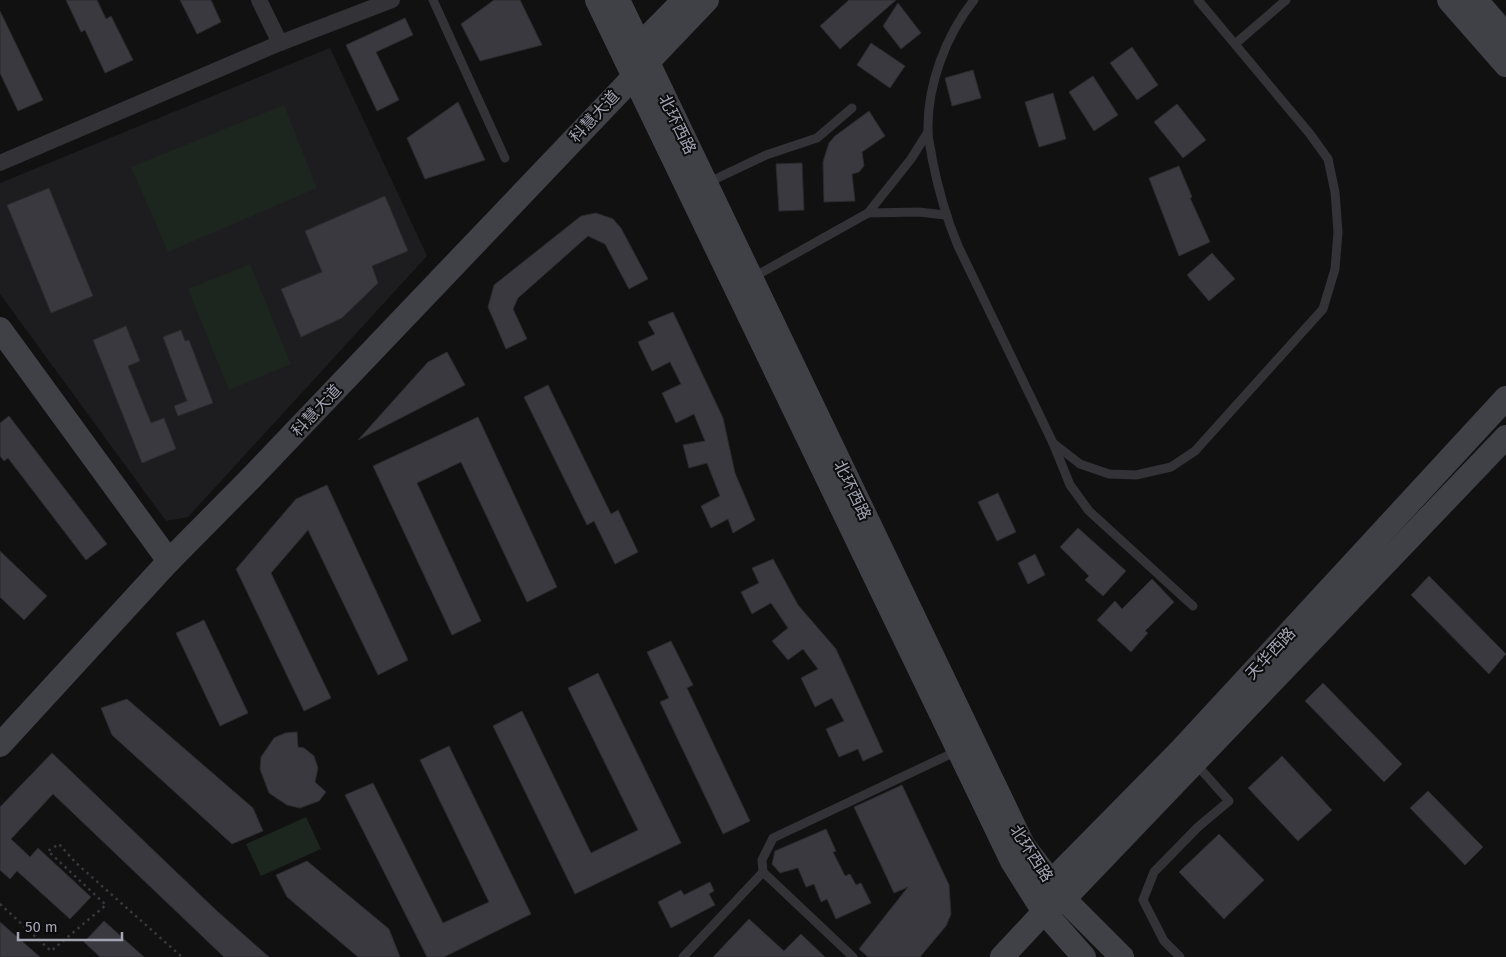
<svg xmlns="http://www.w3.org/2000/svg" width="1506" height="957" viewBox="0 0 1506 957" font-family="'Fira Sans','Noto Sans SC',sans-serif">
<rect width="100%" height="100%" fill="#111112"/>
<!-- built -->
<path fill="#1d1d1f" d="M330,48L427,256L188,517L166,521L0,294V183Z"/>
<!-- green -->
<g fill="#1d251f">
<path d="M284,105L317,188L168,252L131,167Z"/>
<path d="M250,264L291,364L229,390L188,289Z"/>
<path d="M306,817L321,849L261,876L246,844Z"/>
</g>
<!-- building -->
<g fill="#3a393f" stroke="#2b2b2e">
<path d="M66,0H97L106,19L111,16L133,60L105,73L85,30L81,32Z"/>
<path d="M180,0H211L221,22L197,34Z"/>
<path d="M494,0H520L542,45L480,61L461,24Z"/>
<path d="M849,0H896L840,49L820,26Z"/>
<path d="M898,3L921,33L901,49L883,26Z"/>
<path d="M0,11L43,100L18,111L0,73Z"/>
<path d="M405,18L413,35L376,52L399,100L377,111L346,45Z"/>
<path d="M871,43L905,66L890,88L857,65Z"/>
<path d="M1132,47L1158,85L1137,100L1110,63Z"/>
<path d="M973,70L981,98L952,106L945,78Z"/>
<path d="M1093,76L1118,115L1094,131L1069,92Z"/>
<path d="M1053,93L1066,139L1039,147L1025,102Z"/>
<path d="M458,102L485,160L425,179L407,138Z"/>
<path d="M1177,104L1206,140L1183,158L1154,122Z"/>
<path d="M869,111L885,136L862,152L864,166L859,172L852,174L855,201L824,202L823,162L829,143L835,136Z"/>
<path d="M802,163L804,210L779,211L776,164Z"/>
<path d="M1179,166L1192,197L1190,198L1210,242L1179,256L1149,178Z"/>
<path d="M49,188L93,296L51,313L7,205Z"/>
<path d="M385,196L408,251L372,266L378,283L342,318L301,337L281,289L322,272L305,231Z"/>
<path d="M596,213L613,219L621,228L648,279L629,289L605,244L588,236L518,298L513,309L527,339L506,349L488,307L494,285L581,216Z"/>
<path d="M1212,253L1235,279L1209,301L1187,275Z"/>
<path d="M673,312L723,418L735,473L755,520L733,533L728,519L711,528L701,506L720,496L707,463L689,468L683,445L705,441L694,414L676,423L662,393L681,384L670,362L652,371L638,342L655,334L648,322Z"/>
<path d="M126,326L140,361L128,366L151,423L164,418L176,449L142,463L93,340Z"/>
<path d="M181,330L185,341L189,340L213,403L178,416L174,406L187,401L163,337Z"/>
<path d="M447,352L465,385L358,440L428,362Z"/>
<path d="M548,385L611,514L618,510L638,552L615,564L594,521L587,525L524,397Z"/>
<path d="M9,416L107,544L86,560L8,458L4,461L0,456V423Z"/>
<path d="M478,417L557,587L527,602L461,462L417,483L481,621L452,635L373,466Z"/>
<path d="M327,485L408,660L378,675L308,530L271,573L331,698L304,711L236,569L296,499Z"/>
<path d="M998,493L1016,532L997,541L978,502Z"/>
<path d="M1078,528L1126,571L1103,596L1085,580L1089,576L1060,547Z"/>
<path d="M0,551L47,596L24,620L0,597Z"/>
<path d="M1035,554L1045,575L1028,584L1018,563Z"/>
<path d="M773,559L798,605L836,649L883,752L863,761L858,749L839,757L826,729L844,721L832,698L815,707L801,678L818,669L803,649L788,660L772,641L788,628L771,603L752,614L741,592L759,583L752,568Z"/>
<path d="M1429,576L1506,654L1489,674L1411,595Z"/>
<path d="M1152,579L1174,602L1145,631L1148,633L1131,652L1097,620L1115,601L1122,609Z"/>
<path d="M204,620L248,713L220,726L176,633Z"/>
<path d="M671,641L693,685L687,688L750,821L723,834L660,702L669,698L647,652Z"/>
<path d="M598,673L681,843L575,894L493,726L522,711L591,853L638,830L568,688Z"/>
<path d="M1323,683L1402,764L1384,782L1305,701Z"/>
<path d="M127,699L253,808L263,831L232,844L112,735L101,708Z"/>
<path d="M297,732L298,747L304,748L314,756L318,768L315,782L326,792L319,801L300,808L287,805L269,793L260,769L261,757L274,738L285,733Z"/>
<path d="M449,746L531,914L444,957H427L345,795L373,783L443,923L489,902L420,760Z"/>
<path d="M52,753L217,911L269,957H224L53,794L11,839L30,857L38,848L91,897L70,919L17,871L10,879L0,870V807Z"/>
<path d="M1282,756L1332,810L1298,841L1248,788Z"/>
<path d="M902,785L949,885L951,914L946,926L920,957H868L859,949L908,887L894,893L854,807Z"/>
<path d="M1428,791L1483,847L1465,865L1410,808Z"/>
<path d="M826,829L836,851L833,852L845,876L850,874L856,885L861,883L871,903L836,919L827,899L821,902L814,884L806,887L798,868L780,873L772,864L775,851Z"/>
<path d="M1219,834L1264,880L1224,919L1179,872Z"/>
<path d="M307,861L389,929L400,957H358L287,897L276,875Z"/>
<path d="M710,882L714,891L709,894L715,905L671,928L658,902L681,890L684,895Z"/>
<path d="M749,919L784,951L801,934L825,957H713Z"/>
<path d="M104,921L144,957H100L84,942Z"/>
<path d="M0,922L40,957H0Z"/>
</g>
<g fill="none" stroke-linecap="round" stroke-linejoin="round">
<!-- path -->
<path stroke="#38383e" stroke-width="2.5" stroke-dasharray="2.5 4" stroke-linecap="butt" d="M0,904L51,951L106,905L48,851L59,844L76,863L182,957"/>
<!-- lane -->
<g stroke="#323237" stroke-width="9">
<path d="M433,0L505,158"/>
<path d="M974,0C946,35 927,85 928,131C928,140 931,149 932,158C938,189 946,217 958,246L1053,443L1080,464L1109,474L1136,475L1171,467L1195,451L1323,309L1335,269L1338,232L1335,192L1328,159L1310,134L1198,0"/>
<path d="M1235,44L1286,0"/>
<path d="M928,132L911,159L868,213L919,212L945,215"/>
<path d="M707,183L766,155L817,138L852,108"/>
<path d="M752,278L868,213"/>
<path d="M1053,443L1070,485L1089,511L1193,606"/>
<path d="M763,872L853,957"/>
<path d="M683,957L763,872L762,860L773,838L957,751"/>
<path d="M1180,957L1164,941L1143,900L1154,872L1198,827L1229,801L1196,764"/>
</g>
<!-- street -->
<g stroke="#323237" stroke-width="16">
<path d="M259,0L280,43"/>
<path d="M0,163L280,43L392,0"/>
</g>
<!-- secondary -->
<g stroke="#404047" stroke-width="24">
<path d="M597,0L1012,861L1044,912L1084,957"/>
<path d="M618,0L1023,845L1064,899L1122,957"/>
<path d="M1449,0L1506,65"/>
<path d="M1476,0L1506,35"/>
<path d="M637,59L640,45L684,0"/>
<path d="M0,329L169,561"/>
<path d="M0,745L169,561L252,477L707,0"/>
<path d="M1047,898L1051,882L1181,750L1506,398"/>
<path d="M1002,957L1044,912L1064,899L1506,437"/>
</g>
</g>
<g text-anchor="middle" stroke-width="4" stroke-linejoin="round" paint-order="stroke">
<!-- street labels -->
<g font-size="16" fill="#a2a3b3" stroke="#0c0c0d">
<text transform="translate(594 116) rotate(-47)" y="6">科慧大道</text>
<text transform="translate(678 124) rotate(64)" y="6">北环西路</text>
<text transform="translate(316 410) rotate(-47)" y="6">科慧大道</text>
<text transform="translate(853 490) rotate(64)" y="6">北环西路</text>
<text transform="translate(1270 653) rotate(-47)" y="6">天华西路</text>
<text transform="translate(1032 853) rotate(57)" y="6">北环西路</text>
</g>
</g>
<!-- scale -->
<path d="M18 932v8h104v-8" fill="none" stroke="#a2a3b3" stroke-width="2.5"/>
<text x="25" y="932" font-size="15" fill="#a2a3b3" stroke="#0c0c0d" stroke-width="4" paint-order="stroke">50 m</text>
</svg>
